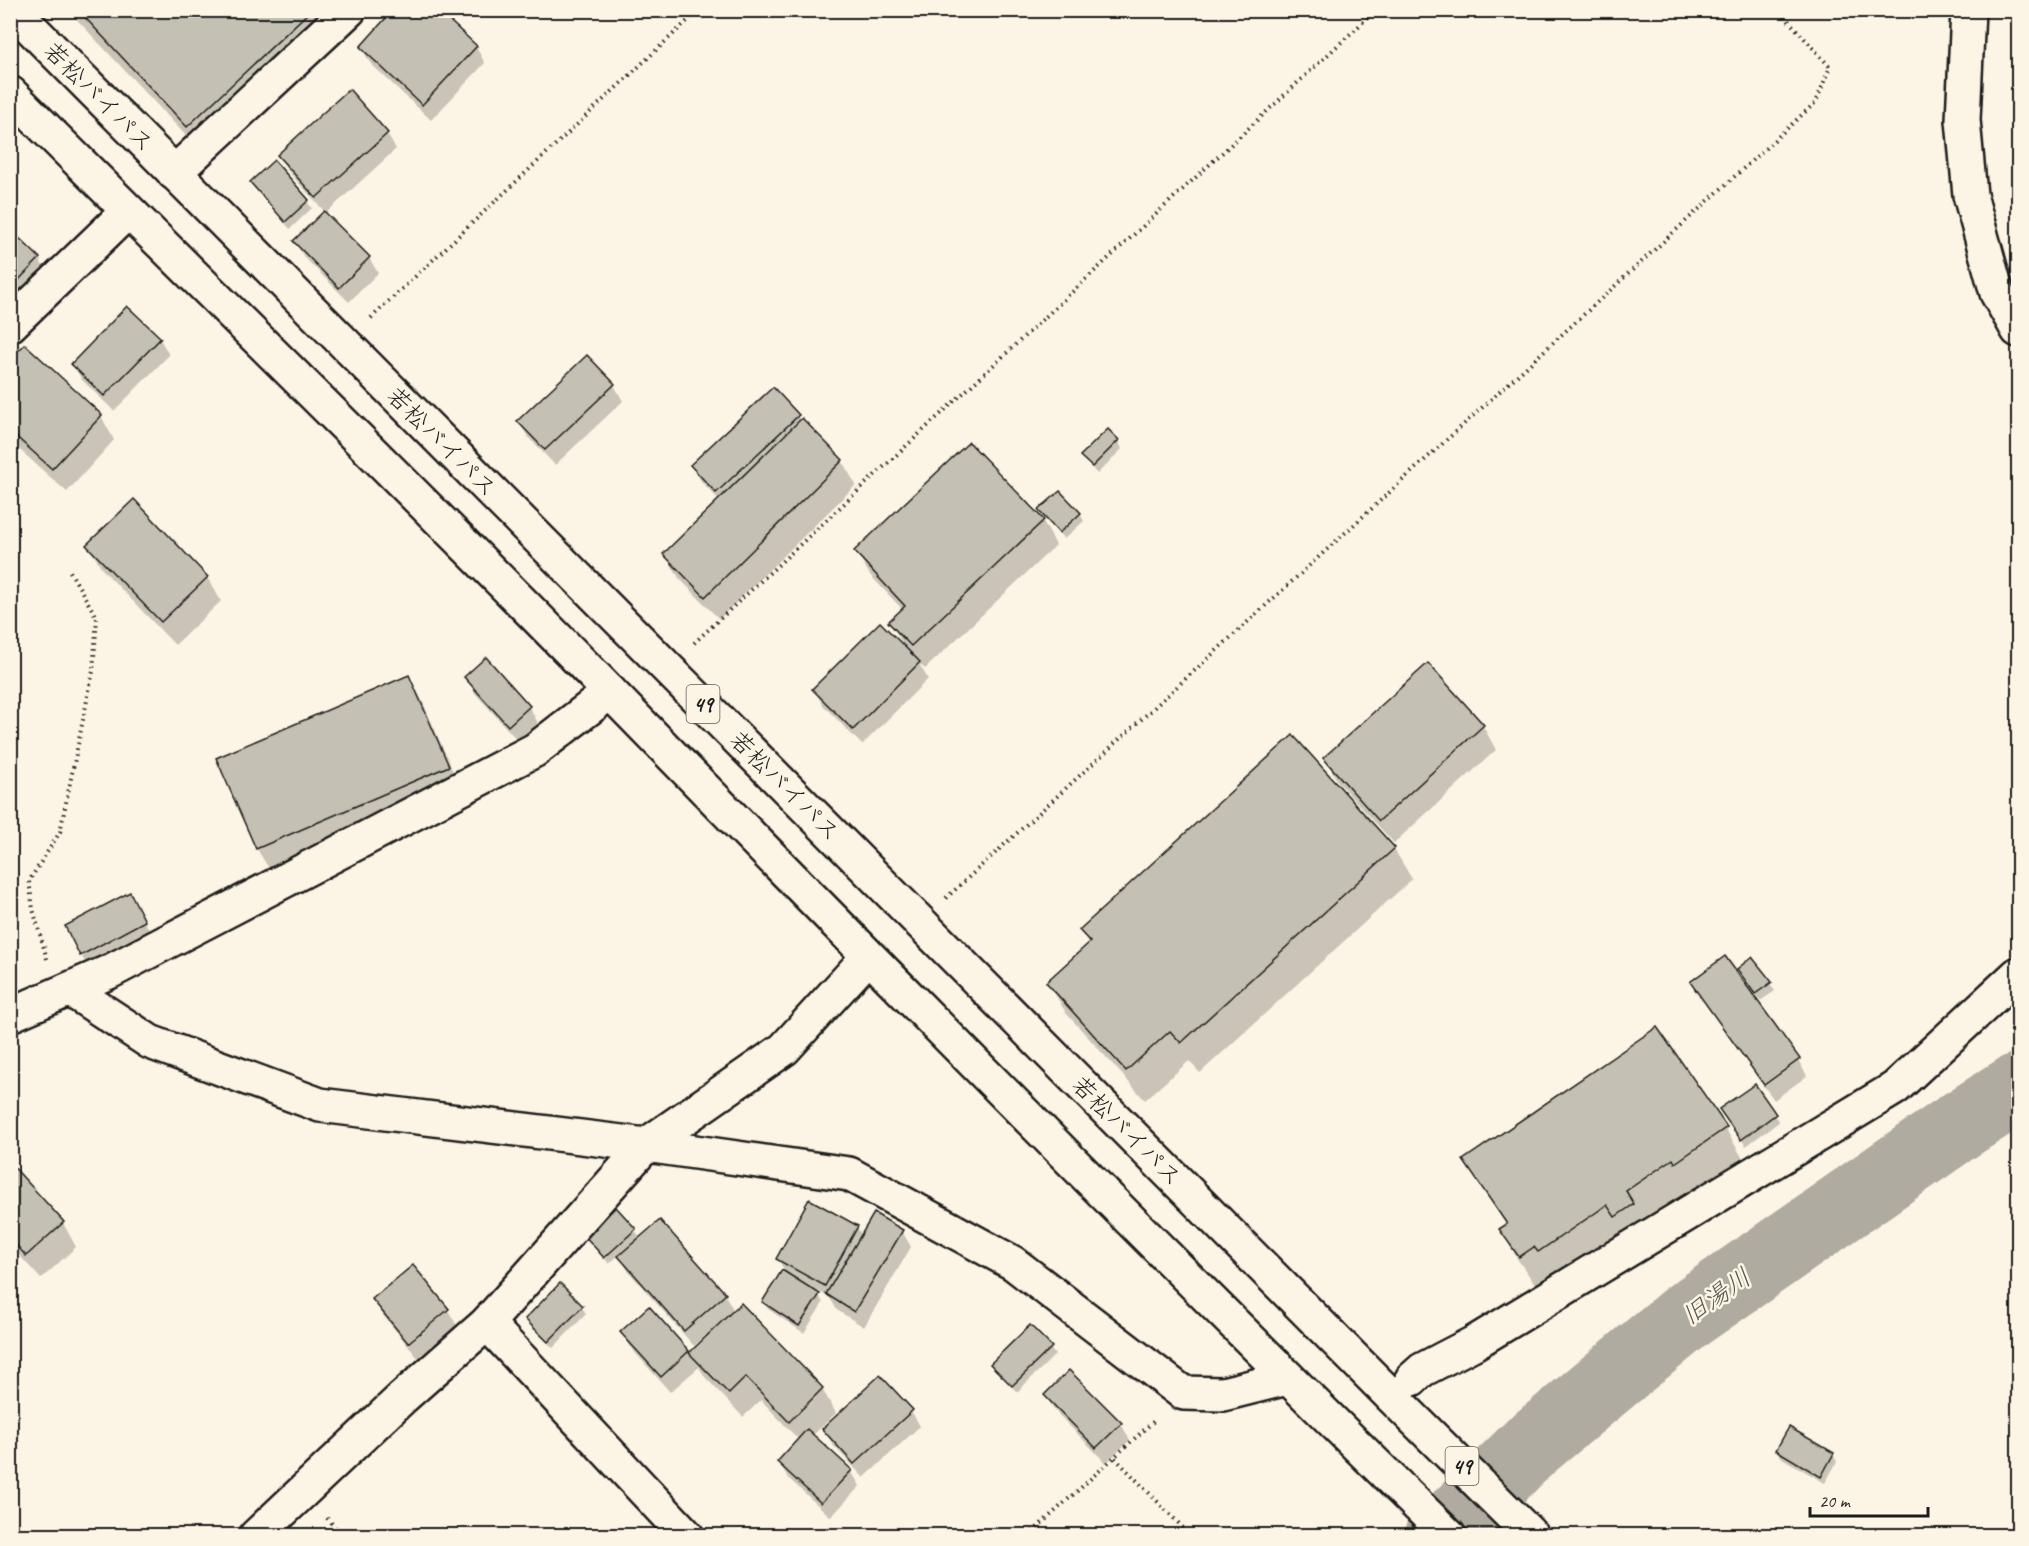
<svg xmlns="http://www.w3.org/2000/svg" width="2029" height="1546" viewBox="0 0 2029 1546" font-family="Caveat,'Klee One',sans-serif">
<rect width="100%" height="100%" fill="#fcf5e5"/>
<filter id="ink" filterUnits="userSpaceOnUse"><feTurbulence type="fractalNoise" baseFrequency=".0167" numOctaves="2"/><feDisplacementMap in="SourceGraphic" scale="12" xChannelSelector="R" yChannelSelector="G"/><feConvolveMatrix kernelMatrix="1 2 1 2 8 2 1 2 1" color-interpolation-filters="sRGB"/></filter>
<g filter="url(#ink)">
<!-- shadow -->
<g fill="#0003">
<path d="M68,10H361L206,157Z"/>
<path d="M361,47H476L485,63L431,120L370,63Z"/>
<path d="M387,134L396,149L325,214L369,258L378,273L349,302L304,257L295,242L325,212L288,171L279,155Z"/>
<path d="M274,163L312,208L290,229L252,183Z"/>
<path d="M10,240L39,259L43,266L12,299Z"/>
<path d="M160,339L169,355L114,411L82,380L73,364Z"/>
<path d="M25,347L101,416L114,440L67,492L10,441V362Z"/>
<path d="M587,357L614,385L623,401L555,465L528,437L519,422Z"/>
<path d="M773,389L801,421L802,420L842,461L856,485L719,619L679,578L665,555L720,501L701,481L692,465Z"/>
<path d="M1118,441L1122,449L1097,474L1082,456Z"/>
<path d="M1040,511L1080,514L1084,521L1064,539Z"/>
<path d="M1043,521L1056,545L925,669L919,664L928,679L862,745L823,705L814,690L905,648L890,622L903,610L870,575L856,551Z"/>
<path d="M88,545L207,577L221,601L175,645L102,569Z"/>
<path d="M486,659L529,707L538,723L518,741L475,693L466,677Z"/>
<path d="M409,677L422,700L461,790L271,872L257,849L218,759Z"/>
<path d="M1483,726L1496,750L1394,843L1338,782L1325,758Z"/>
<path d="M1394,849L1412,879L1200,1073L1189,1061L1145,1100L1066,1013L1048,982L1089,944L1081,930Z"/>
<path d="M138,910L153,937L90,970L81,955Z"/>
<path d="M1752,960L1775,991L1760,1001L1739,970Z"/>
<path d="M1692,982L1798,1060L1807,1076L1774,1100L1701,998Z"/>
<path d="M1754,1086L1779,1122L1746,1146L1726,1117Z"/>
<path d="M1725,1128L1743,1159L1694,1193L1692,1189L1643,1222L1537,1287L1518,1260L1501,1230L1507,1226L1465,1161Z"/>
<path d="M10,1165L63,1223L76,1247L41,1279L10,1245Z"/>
<path d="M660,1222L725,1295L734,1311L740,1305L822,1389L836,1413L812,1436L851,1471L860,1486L831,1517L788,1478L779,1462L799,1440L761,1400L743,1417L705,1377L699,1367L670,1392L631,1348L622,1332L649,1308L690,1355L708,1337L706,1335L694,1346L629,1272L619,1255L609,1264L587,1236L635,1230L641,1239Z"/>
<path d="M857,1227L862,1236L902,1231L911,1247L864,1327L837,1310L830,1298L816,1290L823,1303L804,1333L768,1309L763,1302L787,1275L778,1259Z"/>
<path d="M413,1267L448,1310L457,1326L418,1358L383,1315L374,1299Z"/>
<path d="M582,1307L586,1314L553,1348L531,1327L527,1319Z"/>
<path d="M1050,1348L1055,1355L1017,1392L996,1371L992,1364Z"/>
<path d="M1045,1395L1121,1424L1130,1440L1106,1463L1055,1411Z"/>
<path d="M911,1411L920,1426L864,1478L833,1445L824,1429Z"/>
<path d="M1777,1450L1833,1454L1837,1462L1825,1483L1782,1458Z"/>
</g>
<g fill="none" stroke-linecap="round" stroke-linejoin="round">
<!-- river -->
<path stroke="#b0aba1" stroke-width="70" d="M1439,1536L1532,1445L1688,1315L1959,1126L2018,1088"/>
</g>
<!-- building -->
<g fill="#c4c0b3" stroke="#1c1c1c" stroke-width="1.5">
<path d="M78,10H311L187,127Z"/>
<path d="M393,10H438L477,46L422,105L360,47Z"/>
<path d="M349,89L388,133L316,198L277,155Z"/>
<path d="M274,160L309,200L285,222L250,182Z"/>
<path d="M324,211L370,257L339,288L293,241Z"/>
<path d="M15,234L40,258L10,289V238Z"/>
<path d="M127,306L161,338L104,396L71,364Z"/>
<path d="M25,344L102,415L52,469L10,431V359Z"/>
<path d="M587,355L615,384L545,450L517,421Z"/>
<path d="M773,387L799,415L716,493L690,465Z"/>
<path d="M802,418L843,460L705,597L663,554Z"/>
<path d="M1108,429L1119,440L1092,467L1080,456Z"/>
<path d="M969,442L1044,520L911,646L888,622L905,606L854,551Z"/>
<path d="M1060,491L1081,513L1059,533L1038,510Z"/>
<path d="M134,499L208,577L161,622L86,545Z"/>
<path d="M880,622L920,662L853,730L812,689Z"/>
<path d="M486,657L530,706L508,726L464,677Z"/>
<path d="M1428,663L1484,725L1379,821L1323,758Z"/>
<path d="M409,675L449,766L256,849L216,758Z"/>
<path d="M1293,735L1395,848L1181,1043L1170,1031L1126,1071L1046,982L1090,942L1079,930Z"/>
<path d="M130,892L145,921L80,956L65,926Z"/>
<path d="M1725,956L1800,1059L1764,1085L1690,982Z"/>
<path d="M1752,957L1772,982L1755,994L1737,969Z"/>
<path d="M1657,1027L1727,1127L1675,1163L1673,1159L1626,1191L1634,1204L1615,1217L1607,1205L1538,1252L1534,1247L1519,1257L1499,1229L1507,1224L1463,1160Z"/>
<path d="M1755,1084L1776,1114L1741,1140L1719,1109Z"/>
<path d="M10,1163L64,1222L26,1256L10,1238Z"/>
<path d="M809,1199L858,1226L825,1286L776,1259Z"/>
<path d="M616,1207L636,1229L604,1258L585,1236Z"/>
<path d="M874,1213L903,1230L854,1312L826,1294Z"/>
<path d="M660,1220L726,1294L684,1331L618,1256Z"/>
<path d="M413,1265L449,1309L408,1343L372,1299Z"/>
<path d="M782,1270L820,1294L799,1326L762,1302Z"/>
<path d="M560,1283L583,1306L548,1342L525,1319Z"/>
<path d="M741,1303L823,1388L789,1422L746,1377L729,1394L689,1353Z"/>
<path d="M649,1306L689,1351L661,1377L620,1332Z"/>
<path d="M1030,1325L1052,1347L1012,1386L990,1364Z"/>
<path d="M1069,1370L1122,1423L1096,1448L1044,1395Z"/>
<path d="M880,1375L913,1410L854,1464L822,1429Z"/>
<path d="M1789,1427L1834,1453L1821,1477L1776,1450Z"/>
<path d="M807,1429L852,1470L821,1503L777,1462Z"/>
</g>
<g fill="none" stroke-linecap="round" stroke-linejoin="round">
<!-- street casing -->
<g stroke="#1c1c1c" stroke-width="38">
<g id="street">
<path d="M1968,10L1963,120L1970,195L1997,293L2018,330"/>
<path d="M174,173L349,10"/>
<path d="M10,325L128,211"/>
<path d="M71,990L150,1042L320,1105L646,1145L849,1174L1013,1263L1183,1393L1223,1394L1287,1378"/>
<path d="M10,1015L111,971L535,750L610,692"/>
<path d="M487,1323L687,1536"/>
<path d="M1412,1379L1422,1370L1474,1343L1895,1088L2018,974"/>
<path d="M256,1536L402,1398L487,1323L646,1145L784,1049L868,957"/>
</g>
</g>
<!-- highway casing -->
<g stroke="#1c1c1c" stroke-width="38">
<g id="highway">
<path d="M13,10L1392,1397L1532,1536"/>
<path d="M10,93C211,294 414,491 612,694C888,977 1166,1259 1449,1536"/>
</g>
</g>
<!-- path -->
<g stroke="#1c1c1c" stroke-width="4" stroke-dasharray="1.5 4.5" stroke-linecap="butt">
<path d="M371,318L699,10"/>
<path d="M694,643L1376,10"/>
<path d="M946,898L1816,102L1830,67L1779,10"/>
<path d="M47,959L33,909L29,881L60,832L93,671L97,618L68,568"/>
<path d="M1115,1458L1191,1536"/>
<path d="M327,1518L343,1536"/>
<path d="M1028,1536L1156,1419"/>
</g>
<!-- street -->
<use href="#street" stroke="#fcf5e5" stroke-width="33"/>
<!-- highway -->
<use href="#highway" stroke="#fcf5e5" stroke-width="33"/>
</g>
</g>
<g text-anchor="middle" stroke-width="5" stroke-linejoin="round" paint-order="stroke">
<!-- shield labels -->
<g fill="#fcf5e5" stroke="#5f5d58" stroke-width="1.5">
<rect x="686.5" y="685" width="33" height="38" rx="4.5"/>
<rect x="1445.5" y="1447" width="33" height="38" rx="4.5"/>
</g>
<g font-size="22" font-weight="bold" fill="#1c1c1c">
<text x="703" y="712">49</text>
<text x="1462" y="1474">49</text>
</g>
<!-- street labels -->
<g font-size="24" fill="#1c1c1c" stroke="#fcf5e5">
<text transform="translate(99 97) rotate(45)" y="8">若松バイパス</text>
<text transform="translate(442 442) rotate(45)" y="8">若松バイパス</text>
<text transform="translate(785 786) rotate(45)" y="8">若松バイパス</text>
<text transform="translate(1127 1131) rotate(45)" y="8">若松バイパス</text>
</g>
<!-- water labels -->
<g font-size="26" font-style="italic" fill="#575551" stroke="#fcf5e5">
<text transform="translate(1716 1296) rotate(-35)" y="9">旧湯川</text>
</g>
</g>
<!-- margin -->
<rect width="2029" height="1546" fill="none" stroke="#fcf5e5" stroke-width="36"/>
<rect x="18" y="18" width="1993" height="1510" fill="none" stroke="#1c1c1c" stroke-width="2" filter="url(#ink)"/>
<!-- scale -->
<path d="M1810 1507v9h118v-9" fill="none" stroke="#1c1c1c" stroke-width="3"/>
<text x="1819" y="1507" font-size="18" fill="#1c1c1c" stroke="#fcf5e5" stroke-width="4.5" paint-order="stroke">20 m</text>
</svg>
